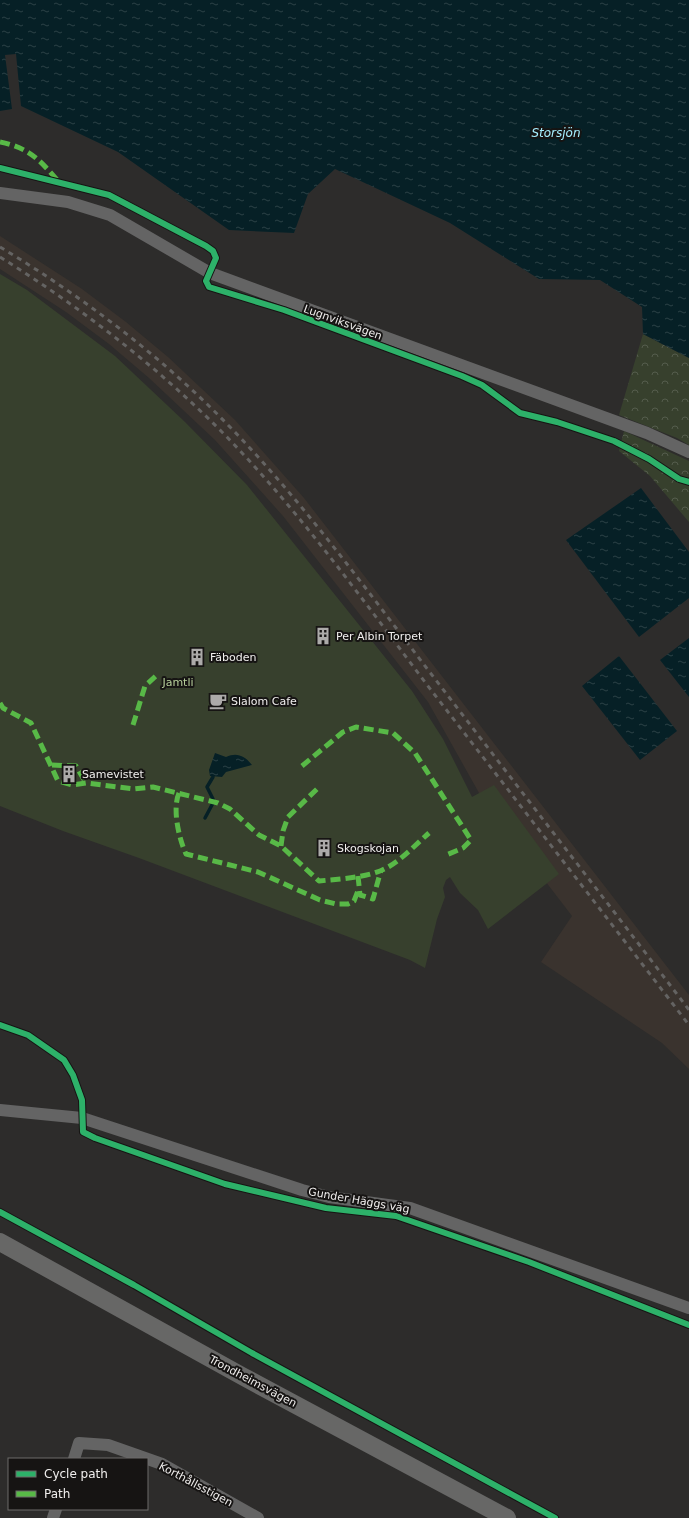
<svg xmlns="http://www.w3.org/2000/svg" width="689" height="1518" viewBox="0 0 689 1518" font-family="'DejaVu Sans',sans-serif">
<defs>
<pattern id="forest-crowns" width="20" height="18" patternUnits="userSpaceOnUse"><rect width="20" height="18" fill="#37402d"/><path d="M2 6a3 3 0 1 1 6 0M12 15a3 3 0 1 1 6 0" fill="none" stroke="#545c4c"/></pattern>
<pattern id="water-ripples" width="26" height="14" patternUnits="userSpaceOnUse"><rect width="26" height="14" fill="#062026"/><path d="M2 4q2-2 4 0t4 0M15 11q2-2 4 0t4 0" fill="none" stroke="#2b4146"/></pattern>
</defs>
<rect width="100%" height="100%" fill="#2d2c2b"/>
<!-- built -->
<path fill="#3a332e" d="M0,236L82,289L126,322L168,357L235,420L304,498L689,995V1069L662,1043L541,962L572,916L483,800L428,702L283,516L215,440L149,378L109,344L66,312L0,269Z"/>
<!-- forest -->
<g fill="url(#forest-crowns)">
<path d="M643,334L689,358V445L677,438L619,415Z"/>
<path d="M624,431L689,461V522L650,476L619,451Z"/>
</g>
<!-- green -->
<path fill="#37402d" d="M0,274L27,290L115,356L185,422L247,485L412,691L443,739L472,797L494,785L559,874L488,929L478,910L460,893L450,877L446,880L443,888L445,897L437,919L425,968L410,960L139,858L63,831L0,806Z"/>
<!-- water -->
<g fill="url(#water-ripples)">
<path d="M0,0H689V358L643,334L642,307L600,280L539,279L450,223L335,169L308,194L294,233L229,230L118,152L21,106L16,54L5,55L12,109L0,111Z"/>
<path d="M641,488L689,552V598L639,637L566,540Z"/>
<path d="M689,638V697L660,660Z"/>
<path d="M619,656L677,731L640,760L582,686Z"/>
<path d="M215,753L226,757C237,752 245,756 252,765L226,772L222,777L210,776L209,770Z"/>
</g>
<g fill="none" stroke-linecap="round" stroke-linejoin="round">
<!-- stream -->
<g stroke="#062026" stroke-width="3.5">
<path d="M213,799L207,787L213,777"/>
<path d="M205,818L213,803"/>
</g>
<!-- minor -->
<g stroke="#646464" stroke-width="12">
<path d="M0,193L68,202L110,215L210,273L647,433L689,452"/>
<path d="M0,1110L82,1118L302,1190L329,1197L410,1208L689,1308"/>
<path d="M74,1459L79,1443L108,1445L162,1464L258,1518"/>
<path d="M53,1518L56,1509"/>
</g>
<!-- secondary -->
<path stroke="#676766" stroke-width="18" d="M0,1242L242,1376L507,1518"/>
<!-- rail -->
<g stroke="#646362" stroke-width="3" stroke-dasharray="5 5" stroke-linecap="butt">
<path d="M0,247C83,297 161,356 229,426C307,506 373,599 442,688C524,795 607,902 689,1010"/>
<path d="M0,257C80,307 154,364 221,431C299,510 364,602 431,690C517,801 603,913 689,1025"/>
</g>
<!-- quiet -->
<g stroke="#58b947" stroke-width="5" stroke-dasharray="10 5" stroke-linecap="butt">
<path d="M0,142C29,148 39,159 58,181"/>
<path d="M0,703L3,708L31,723L58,781L72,785L86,783L134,789L153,787L218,803L230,809L259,835L281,846L319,881C339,879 361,878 380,871C398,864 414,846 429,833"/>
<path d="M133,725L145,686L158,674"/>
<path d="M52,765L76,766L86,783"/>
<path d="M302,766L343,732L356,727L393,733L415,753L471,840L463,848L444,856"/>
<path d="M179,793C172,809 179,839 186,854L258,872L320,900L336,904H348L354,901L359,888"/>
<path d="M281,846L283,831L288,817L317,789"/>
<path d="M358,876L360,895L373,899L381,870"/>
</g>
<!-- cycleway casing -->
<g stroke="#161413" stroke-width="8">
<g id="cycleway">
<path d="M0,168L109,195L206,246L213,251L216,258L206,281L209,287L284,310L462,376L482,385L520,413L557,422L614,441L649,459L679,479L689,482"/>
<path d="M0,1025L28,1035L64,1060L73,1075L82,1100L83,1132L95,1138L225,1184L326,1208L396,1216L529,1262L689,1325"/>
<path d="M0,1212L134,1285L252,1353L555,1518"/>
</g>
</g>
<!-- cycleway -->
<use href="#cycleway" stroke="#2db169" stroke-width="6"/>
</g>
<!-- icons -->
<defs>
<g id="building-bare" transform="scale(1.38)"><path d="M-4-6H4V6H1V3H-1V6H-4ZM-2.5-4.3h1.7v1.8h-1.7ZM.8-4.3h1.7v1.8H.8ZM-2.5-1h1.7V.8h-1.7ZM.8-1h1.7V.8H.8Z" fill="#acaaa9" stroke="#161413" stroke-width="2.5" paint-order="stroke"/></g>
<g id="cafe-bare" transform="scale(1.38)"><path d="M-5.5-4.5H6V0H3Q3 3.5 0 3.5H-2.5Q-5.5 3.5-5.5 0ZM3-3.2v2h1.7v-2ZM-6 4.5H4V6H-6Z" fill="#acaaa9" stroke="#161413" stroke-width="2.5" paint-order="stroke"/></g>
</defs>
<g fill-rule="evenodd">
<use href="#building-bare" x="323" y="636"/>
<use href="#building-bare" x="197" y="657"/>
<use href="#cafe-bare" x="218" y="701"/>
<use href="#building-bare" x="69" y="774"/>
<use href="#building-bare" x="324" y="848"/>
</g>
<g text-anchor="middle" stroke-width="4" stroke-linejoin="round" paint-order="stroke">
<!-- street labels -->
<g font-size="11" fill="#f0eeed" stroke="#161413">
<text transform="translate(343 322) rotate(20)" y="4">Lugnviksvägen</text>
<text transform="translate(359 1200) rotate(10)" y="4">Gunder Häggs väg</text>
<text transform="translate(253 1381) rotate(28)" y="4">Trondheimsvägen</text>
<text transform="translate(196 1484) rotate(28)" y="4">Korthållsstigen</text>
</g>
<!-- poi labels -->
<g font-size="11" fill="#f0eeed" stroke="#161413" text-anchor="start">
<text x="336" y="640">Per Albin Torpet</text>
<text x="210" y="661">Fäboden</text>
<text x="231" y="705">Slalom Cafe</text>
<text x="82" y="778">Samevistet</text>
<text x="337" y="852">Skogskojan</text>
</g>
<!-- park labels -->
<g font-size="11" fill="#b7d09b" stroke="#161413">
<text x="178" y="686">Jamtli</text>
</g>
<!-- water labels -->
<g font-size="12" font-style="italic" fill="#a6efff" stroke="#161413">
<text x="556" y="137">Storsjön</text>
</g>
</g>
<!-- legend -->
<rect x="8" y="1458" width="140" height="52" fill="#161413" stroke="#6d6b6a"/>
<rect x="16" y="1471" width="20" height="6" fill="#2db169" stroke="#6d6b6a"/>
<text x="44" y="1478" font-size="12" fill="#f0eeed">Cycle path</text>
<rect x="16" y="1491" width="20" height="6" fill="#58b947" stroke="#6d6b6a"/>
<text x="44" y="1498" font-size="12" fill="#f0eeed">Path</text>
</svg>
